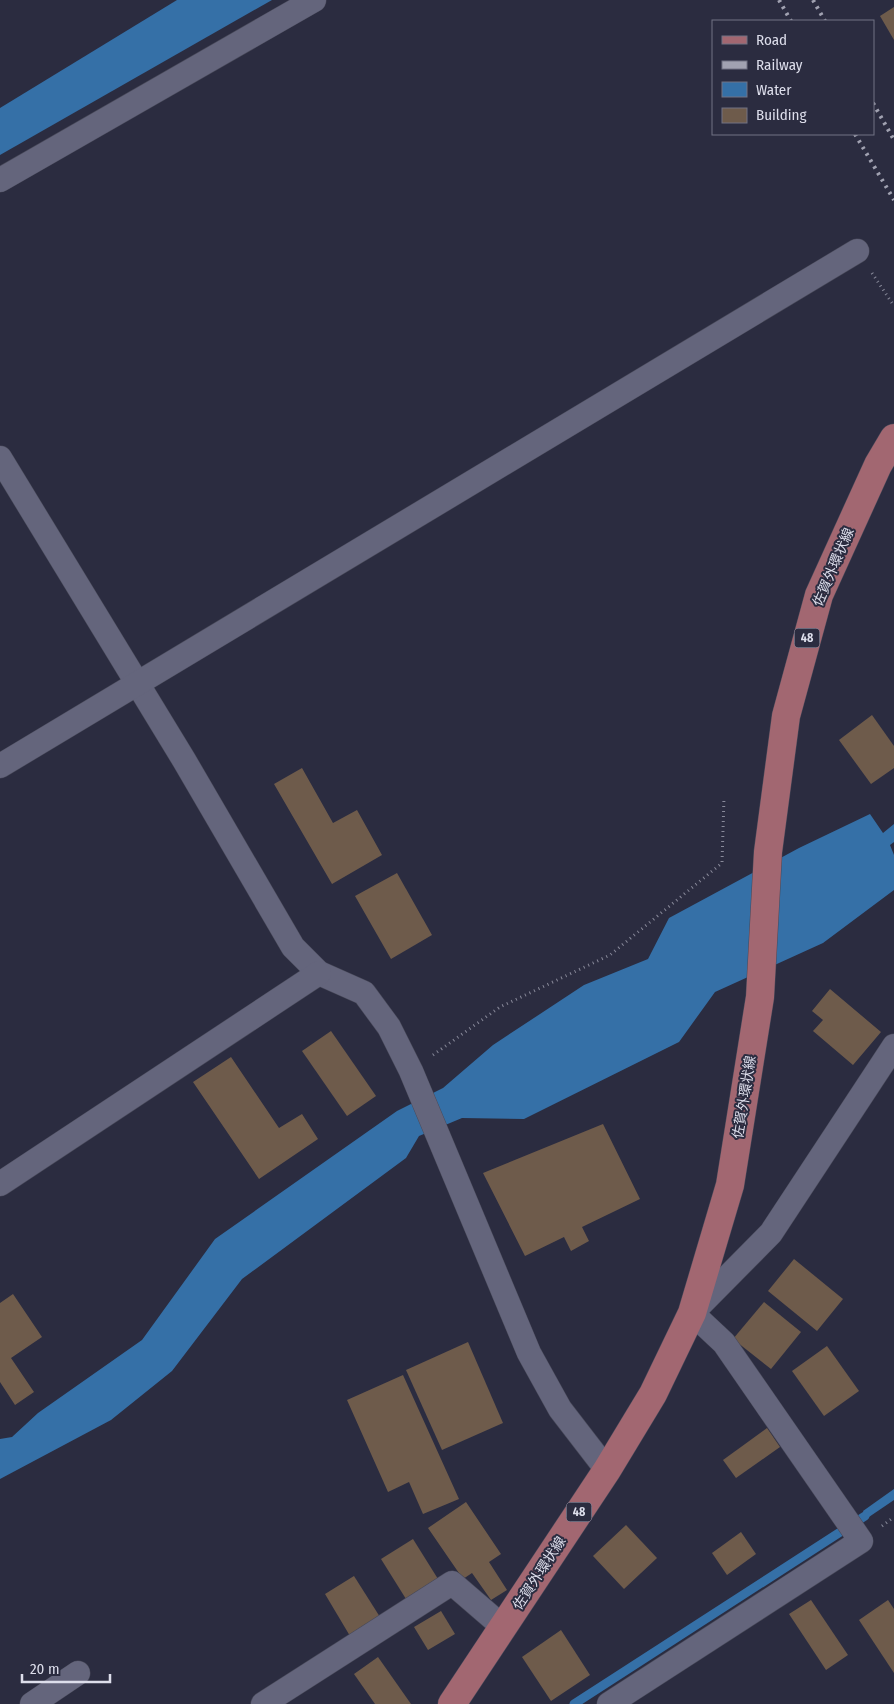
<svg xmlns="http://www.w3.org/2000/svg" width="894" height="1704" viewBox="0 0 894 1704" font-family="'Fira Sans Condensed','Noto Sans JP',sans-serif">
<rect width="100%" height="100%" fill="#2b2c40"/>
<!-- water -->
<g fill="#3570a7">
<path d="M177,0H272L0,155V108Z"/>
<path d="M870,814L883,833L894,824V842L890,845L894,855V890L823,943L715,992L679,1042L524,1119L462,1118L419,1136L406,1158L242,1279L172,1371L111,1420L0,1479V1439L12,1437L38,1413L142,1340L215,1239L397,1111L443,1088L493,1045L584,985L648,959L669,918L799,848Z"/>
<path d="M894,1489V1500L866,1519L863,1511Z"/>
</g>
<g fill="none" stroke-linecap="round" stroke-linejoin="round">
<!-- stream -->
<path stroke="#3570a7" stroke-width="9" d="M574,1704L865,1516"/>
</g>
<!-- building -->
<g fill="#6e5b4b">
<path d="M894,7V40L880,16Z"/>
<path d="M872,715L894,746V768L871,784L839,740Z"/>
<path d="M302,768L333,823L357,810L382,855L332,884L274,784Z"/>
<path d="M397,873L432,935L391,959L355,896Z"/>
<path d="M830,989L881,1032L853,1065L813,1031L823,1020L812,1011Z"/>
<path d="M331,1031L376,1096L347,1116L302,1051Z"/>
<path d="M231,1057L279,1128L302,1114L318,1139L259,1179L193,1082Z"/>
<path d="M603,1124L640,1199L582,1227L589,1241L571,1251L564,1237L525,1256L483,1173Z"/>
<path d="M794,1259L843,1299L817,1331L768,1291Z"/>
<path d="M13,1294L42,1337L11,1358L34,1392L15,1405L0,1382V1303Z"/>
<path d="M764,1302L801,1332L771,1369L733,1339Z"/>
<path d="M468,1342L503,1423L442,1450L406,1370Z"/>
<path d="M827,1346L859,1391L824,1416L792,1371Z"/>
<path d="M403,1375L459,1499L423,1514L409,1482L388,1492L347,1400Z"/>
<path d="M767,1428L780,1447L736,1478L723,1460Z"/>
<path d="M466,1502L501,1554L489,1562L507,1590L491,1600L472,1573L463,1579L428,1528Z"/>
<path d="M626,1525L657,1558L624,1589L593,1556Z"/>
<path d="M741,1532L756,1554L727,1575L712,1553Z"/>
<path d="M413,1539L438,1579L406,1599L381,1559Z"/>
<path d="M354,1576L380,1617L350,1636L325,1594Z"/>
<path d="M811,1600L848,1655L826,1670L789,1614Z"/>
<path d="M888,1600L894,1609V1673L859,1620Z"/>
<path d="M441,1611L455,1634L428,1650L414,1627Z"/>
<path d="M561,1630L590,1675L551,1701L522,1657Z"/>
<path d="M378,1657L411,1704H375L354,1674Z"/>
</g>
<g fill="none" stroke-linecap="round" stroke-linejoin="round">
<!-- minor casing -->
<g stroke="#484959" stroke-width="25">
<g id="minor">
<path d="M0,180L314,0"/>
<path d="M0,458L184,760L293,947L319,973L364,993L389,1027L411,1071L529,1353L560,1409L607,1470"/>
<path d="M0,766L857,251"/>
<path d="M0,1184L319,973"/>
<path d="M32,1704L78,1673"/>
<path d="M263,1704L452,1583L503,1627"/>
<path d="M609,1704L861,1541L724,1343L692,1313L771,1233L894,1046"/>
</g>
</g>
<!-- primary casing -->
<g stroke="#484959" stroke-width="29">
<path id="primary" d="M452,1704L607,1470L653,1394L692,1313L730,1185L760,997L768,852L786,716L819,595L878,465L894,438"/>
</g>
<!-- path -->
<g stroke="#898a9a" stroke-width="3" stroke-dasharray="1 4" stroke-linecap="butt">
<path d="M872,273L894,306"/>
<path d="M433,1055L500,1007L610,955L722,863L724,797"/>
<path d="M882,1526L894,1517"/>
</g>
<!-- minor -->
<use href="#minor" stroke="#64657c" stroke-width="24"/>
<!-- primary -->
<use href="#primary" stroke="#a26771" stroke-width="28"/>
<!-- rail -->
<g stroke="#a1a2b1" stroke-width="4" stroke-dasharray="2.5 5" stroke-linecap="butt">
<path d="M779,0L791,21"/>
<path d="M813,0L825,21"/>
<path d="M873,103L894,140"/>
<path d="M855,134L894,200"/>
</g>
</g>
<g text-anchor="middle" stroke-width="4" stroke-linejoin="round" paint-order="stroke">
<!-- shield labels -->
<g fill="#2b2c40" stroke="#a8a9b8" stroke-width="1">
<rect x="794.5" y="628.5" width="25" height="19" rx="4"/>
<rect x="566.5" y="1502.5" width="25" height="19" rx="4"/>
</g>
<g font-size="12" font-weight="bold" fill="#dddeeb">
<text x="807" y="642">48</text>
<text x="579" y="1516">48</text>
</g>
<!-- street labels -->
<g font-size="14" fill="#dddeeb" stroke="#2b2c40">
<text transform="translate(833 567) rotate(-67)" y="5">佐賀外環状線</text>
<text transform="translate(744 1097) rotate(-81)" y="5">佐賀外環状線</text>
<text transform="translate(539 1573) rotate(-57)" y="5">佐賀外環状線</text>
</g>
</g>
<!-- legend -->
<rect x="712" y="20" width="162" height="115" fill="#2b2c40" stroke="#727384"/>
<rect x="722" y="36" width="25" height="8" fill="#a26771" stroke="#727384"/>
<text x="756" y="45" font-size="15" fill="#dddeeb">Road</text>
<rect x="722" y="61" width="25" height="8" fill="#a1a2b1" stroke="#727384"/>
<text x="756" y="70" font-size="15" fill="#dddeeb">Railway</text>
<rect x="722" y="82" width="25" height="15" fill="#3570a7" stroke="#727384"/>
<text x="756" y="95" font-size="15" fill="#dddeeb">Water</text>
<rect x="722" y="108" width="25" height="15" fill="#6e5b4b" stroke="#727384"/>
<text x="756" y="120" font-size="15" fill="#dddeeb">Building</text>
<!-- scale -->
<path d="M22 1674v8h88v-8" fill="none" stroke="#dddeeb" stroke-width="2.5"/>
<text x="30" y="1674" font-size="15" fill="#dddeeb" stroke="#2b2c40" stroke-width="4" paint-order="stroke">20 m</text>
</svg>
